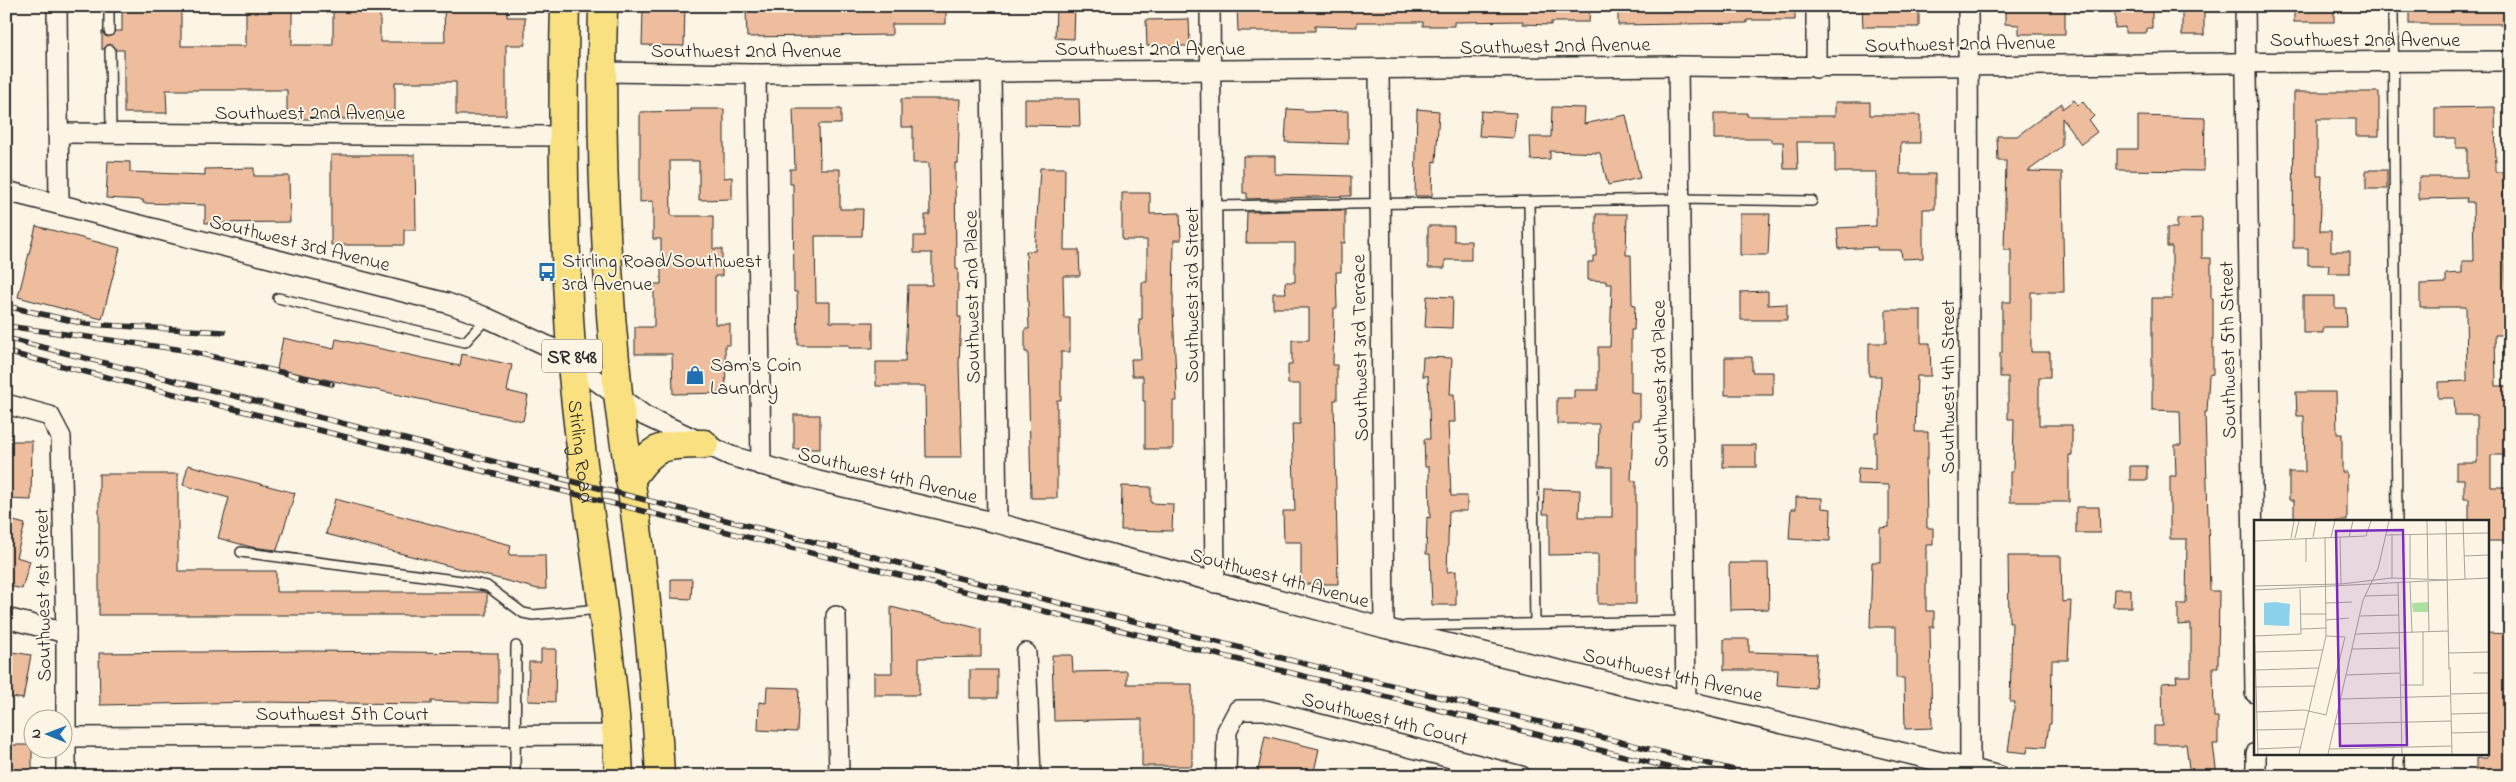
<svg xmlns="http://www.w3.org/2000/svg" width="2516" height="782" viewBox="0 0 2516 782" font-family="'Indie Flower',sans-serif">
<rect width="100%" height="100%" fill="#fcf5e5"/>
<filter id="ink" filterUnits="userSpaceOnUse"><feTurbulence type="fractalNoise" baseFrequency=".02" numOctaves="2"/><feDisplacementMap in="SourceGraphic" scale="10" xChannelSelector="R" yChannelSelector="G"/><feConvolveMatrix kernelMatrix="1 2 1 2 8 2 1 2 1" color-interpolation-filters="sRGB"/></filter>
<g filter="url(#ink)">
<!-- building -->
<g fill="#edbd9e" stroke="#2b2b2b">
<path d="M122,6H181V46H246V6H292V45H333V6H380V42H445L444,6H507V17H525V45H506V115H456V82H395V119H287V90H166L167,113H124V50H116L110,44L102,50V31L105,36L109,37L115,31H122Z"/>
<path d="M655,6H685L684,46L642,45L643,10L655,11Z"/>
<path d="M814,6H946V24H892V35L747,37L746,11H814Z"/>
<path d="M1056,6H1075L1074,39L1055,38Z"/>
<path d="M1237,6H1590L1589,22H1551V25L1523,24V21L1454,22V26H1423V22H1357V27L1315,26V31H1238Z"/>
<path d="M1618,6H1795V20H1747V23L1618,25Z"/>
<path d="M1862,6H1919V27H1863Z"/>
<path d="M2005,6H2065V34H2019V25L2005,24Z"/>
<path d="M2152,6V28H2147V33H2125V27L2115,28V7Z"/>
<rect x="2182" y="6" width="22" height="29"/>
<rect x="2294" y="6" width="40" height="16"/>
<rect x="2409" y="6" width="98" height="18"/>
<path d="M1189,19L1190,46H1147L1146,20Z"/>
<path d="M2294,92H2379V136H2356V119H2317V176H2322L2320,231H2331V251H2350V273H2328L2329,265H2308V248H2293Z"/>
<path d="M901,99H960L958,163H955L956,269H958V317H961L959,364L962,457H926L925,386H876V362H905L908,285H932V253H914V236H925V215H930L929,163H913V127H901Z"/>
<path d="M1025,99H1079L1080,126L1025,125Z"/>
<path d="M2074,100L2078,105L2083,102L2094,116L2089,121L2097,132L2081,144L2062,118V146L2028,171L2062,172L2064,292H2031V352H2050V377H2039V425H2072V455H2069V502H2010V472H2013L2014,419H2008V377H2000V353H2002V302H2011V250H2004L2006,161H1998L1997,136H2017L2062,103V109Z"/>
<path d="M1835,102H1870V115H1920V143H1901L1900,174H1935V209H1923V258L1902,259L1901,250H1877V247L1839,249L1837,228L1876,226V172H1835V142H1797L1798,169H1784L1783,142H1771V139H1714V113H1747V116H1835Z"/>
<path d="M1552,107L1585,108L1584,124L1626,115L1640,178L1608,185L1600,153L1550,151V159L1531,160L1530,137H1551Z"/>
<path d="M2495,107L2496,172H2503L2505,261L2507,290H2510V307H2506V335H2495L2496,386H2507L2508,455H2491V487H2509V541H2487V521H2469V499H2464V479H2456V463H2477V415H2455L2454,398H2438V382L2467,381L2466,307H2420V284L2446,283V274L2462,273V261H2474L2473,202H2466L2467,198L2419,199V177H2467V148H2456V138H2435V108Z"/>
<path d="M691,109H724V178L732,177V199L699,200V161H670L671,216H713V249H722V276H715V324H730V345H725L726,393L673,394L672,354H635V327H654V284H661V239H653V201L640,202V112L691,111Z"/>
<path d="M793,109H841V124H819L820,169H840V209H863L862,236H815L816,302H830V322H873V348H849V345H798L797,292H794L793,184H790V169H795Z"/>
<path d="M1287,109L1305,110V112L1348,111V144L1285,142Z"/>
<path d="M1417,109L1439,111L1436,162L1433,161L1432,196H1415Z"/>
<path d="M1481,111L1516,113L1514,138L1479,136Z"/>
<path d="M2138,116L2205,118L2204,171L2117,170V149H2138Z"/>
<path d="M331,155H415L416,230H404V245H331Z"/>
<path d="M1243,156H1275V174L1351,176V196L1247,199V193H1243Z"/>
<path d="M108,161L130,162V172L205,175V169L254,168V176H289L290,222L205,223V205L143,203V200L106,198Z"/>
<path d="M1040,168H1065L1064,250H1079L1080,276H1063L1064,318H1070V352H1061V400H1057V498H1031L1028,352H1025V329H1029L1026,251H1035Z"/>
<rect x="2366" y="170" width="21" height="19"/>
<path d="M1122,193H1150V214L1180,213L1181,240H1174L1173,309L1177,401H1173V449H1145V401H1143V376H1132L1131,359H1141L1139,319H1142V282H1147V240H1122Z"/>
<path d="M1345,210V243H1341V272H1336L1337,308H1334L1333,365H1337V400H1334L1338,584H1301V542H1284L1283,511H1295L1292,424H1300V384H1288V365H1292V340H1309V308H1273V293H1286L1285,282H1295V243H1246L1247,212Z"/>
<path d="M1596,214H1627L1626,255H1631L1632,304L1635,305L1634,330H1631V392L1640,393V420H1633L1631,481H1636V604H1598V554L1549,555V514H1543L1544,489L1580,490L1579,517H1612V467H1598L1599,424H1557V398H1574V390H1598V347H1610L1612,284H1606V281L1588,280V262H1593V256H1596Z"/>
<path d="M1740,214H1770L1768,255H1740Z"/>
<path d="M2202,218V258H2211V298H2213V374L2209,375L2207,412H2205L2210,591H2219L2218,667H2213L2214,717H2218V744H2213L2217,776H2190L2186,744H2154V726H2163L2162,683L2177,682L2176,676H2191V624L2178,625V604H2186L2187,539H2170V476H2176L2175,445H2181L2180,411L2152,410V298H2172V247H2167V228H2177V219Z"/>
<path d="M36,226L120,248L102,319L18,297Z"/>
<path d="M1428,226H1454V241H1471V260H1445V268H1428Z"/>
<path d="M1768,291V305L1787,304V320H1741V292Z"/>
<path d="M1427,296L1453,297L1452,328L1425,327Z"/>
<path d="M2303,296H2335V308H2346L2347,327H2323V333H2303Z"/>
<path d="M1886,310H1921V343H1930L1931,376H1917L1915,432H1928V459H1926L1927,528H1933V545H1926V611H1934V627H1930L1932,728L1905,729L1904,678H1896V627H1870L1872,562H1880V528L1889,527V485L1857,484L1858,468L1875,469V432H1879L1881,376H1869V343H1886Z"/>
<path d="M283,338L334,349L336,339L460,366L462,354L512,365L507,391L528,396L523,421L277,369Z"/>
<path d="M1423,357L1452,358L1450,394H1454L1455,422H1448L1451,496H1467V511H1449L1447,572L1456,571V605H1432L1430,554H1426L1427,517L1430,518L1429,467H1425L1424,439H1430L1428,376H1422Z"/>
<path d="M1725,357H1752V372H1773V395H1725Z"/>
<path d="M2296,392H2336L2337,434H2342V472H2347V521H2294V500H2289V472H2305L2304,416H2297Z"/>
<rect x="794" y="415" width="26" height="34"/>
<path d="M6,441H32L31,500L6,499Z"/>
<rect x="1723" y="445" width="33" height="22"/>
<path d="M188,465L295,493L277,550L251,547L218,538L229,498L183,485Z"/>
<rect x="2130" y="466" width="17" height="14"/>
<path d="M99,474H178V571H276V592H484L487,594V615H99Z"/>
<path d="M1122,486L1151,487V503L1173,504L1172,531L1121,530Z"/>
<path d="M1796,497L1822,498V508L1831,509L1830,541L1789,539L1791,509H1796Z"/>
<path d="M335,499L511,545L509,555H545L546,589H538L326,534Z"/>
<path d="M2076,507H2099L2100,533H2076Z"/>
<path d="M6,519L25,524L16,557L30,561L22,589L6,585Z"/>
<path d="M2008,556H2061L2062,602L2071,601L2068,660H2052L2051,724H2049L2046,747L2028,746L2027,753L2008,751L2015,702H2010L2012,622H2009Z"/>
<path d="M1729,563H1768L1769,609L1730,610Z"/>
<path d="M671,579H692L691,599L671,598Z"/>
<path d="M2114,589H2131V607H2113Z"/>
<path d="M891,607L981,629V657L919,658V695H874V673H892Z"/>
<path d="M2487,633L2508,634L2506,716H2509V776H2476V758H2487Z"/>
<path d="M1724,639H1749V652L1817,654L1815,688L1777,685L1778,670H1724Z"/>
<path d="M541,649H556L555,702L528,701L529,662H541Z"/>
<path d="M6,651L31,655L23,699L6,696Z"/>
<path d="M307,651L498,653V703L431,701V704L259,702L100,705L99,653Z"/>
<path d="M1052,655H1072L1073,672L1127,671V684H1192V766H1142V719L1054,721Z"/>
<rect x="970" y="670" width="27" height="28"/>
<path d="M767,687L799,688L797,732L758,730L759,702L766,703Z"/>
<path d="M1265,736L1319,749L1313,776H1257Z"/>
<rect x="6" y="745" width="26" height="31"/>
</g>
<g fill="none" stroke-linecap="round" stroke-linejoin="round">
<!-- service casing -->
<g stroke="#2b2b2b" stroke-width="12">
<g id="service">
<path d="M109,6V31"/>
<path d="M2393,6L2397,521"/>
<path d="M110,50L111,133"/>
<path d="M1529,202L1535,623"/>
<path d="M1213,206L1679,199L1812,201"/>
<path d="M278,298L465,342L487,318"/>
<path d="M241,552L462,581L487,586L523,613L533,615L600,609"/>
<path d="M1406,626L1685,621"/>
<path d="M2399,753V776"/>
<path d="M515,776L516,646"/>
</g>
</g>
<!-- minor casing -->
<g stroke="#2b2b2b" stroke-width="22">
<g id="minor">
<path d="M57,6L59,204"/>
<path d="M1210,6L1215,583"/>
<path d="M1968,6L1970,768"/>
<path d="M2245,6L2255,693"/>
<path d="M1678,66L1686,700"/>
<path d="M1816,68V6"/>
<path d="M1379,69L1384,628"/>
<path d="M991,71L997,523"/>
<path d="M601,72L756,74L1678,66C1955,69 2232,61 2510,61"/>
<path d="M756,74L761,465"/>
<path d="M58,133L562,136"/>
<path d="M6,191L447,303L483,316L550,347L645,416L731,456L818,481L997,523L1384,628L2000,776"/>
<path d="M6,404L50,416L61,437L66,633V776"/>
<path d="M836,616L839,776"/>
<path d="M6,618L66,633"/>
<path d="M1026,653L1031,776"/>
<path d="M67,737L617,735"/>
<path d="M2256,753V776"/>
<path d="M1226,776L1227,731L1238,710H1265L1521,776"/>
</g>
</g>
<!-- primary casing -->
<g stroke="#2b2b2b" stroke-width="31">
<g id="primary">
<path id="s1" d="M565,6C562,125 563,244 572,363C583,501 613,637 619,776"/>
<path d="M603,6C600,135 605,266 618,394C623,439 632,484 637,528C648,611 656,693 660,776"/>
<path d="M630,480C654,444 662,445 704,444"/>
</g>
</g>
<!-- service -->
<use href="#service" stroke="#fcf5e5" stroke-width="9"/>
<!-- minor -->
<use href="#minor" stroke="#fcf5e5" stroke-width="19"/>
<!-- primary -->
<use href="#primary" stroke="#f9e181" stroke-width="28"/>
<!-- rail casing -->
<g stroke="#2b2b2b" stroke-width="5.5">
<g id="rail">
<path d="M6,306L86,324L224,332"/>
<path d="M6,326L184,350L332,384"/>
<path d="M6,338L697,513L1758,776"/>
<path d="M6,352L1704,776"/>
</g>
</g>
<!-- rail -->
<use href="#rail" stroke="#fcf5e5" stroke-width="4" stroke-dasharray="11" stroke-linecap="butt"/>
</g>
</g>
<!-- icons -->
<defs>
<g id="bus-bare" transform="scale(1.5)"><path d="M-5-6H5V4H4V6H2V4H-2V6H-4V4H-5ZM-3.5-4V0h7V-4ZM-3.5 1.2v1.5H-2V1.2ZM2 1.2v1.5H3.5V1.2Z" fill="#1f6fb2" stroke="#fcf5e5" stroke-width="2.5" paint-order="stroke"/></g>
<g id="shop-bare" transform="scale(1.5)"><path d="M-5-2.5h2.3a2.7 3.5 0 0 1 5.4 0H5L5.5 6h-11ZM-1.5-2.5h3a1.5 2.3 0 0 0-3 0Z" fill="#1f6fb2" stroke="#fcf5e5" stroke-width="2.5" paint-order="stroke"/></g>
</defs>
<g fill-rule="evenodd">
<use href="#bus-bare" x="547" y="272"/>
<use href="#shop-bare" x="695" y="375"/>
</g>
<g text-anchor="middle" stroke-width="4" stroke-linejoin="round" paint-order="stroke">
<!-- shield labels -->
<rect fill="#fcf5e5" stroke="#6a6863" stroke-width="1" x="542" y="339.5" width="60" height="33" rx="4"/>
<g font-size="19" font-weight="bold" fill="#2b2b2b">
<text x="572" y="363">SR 848</text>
</g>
<!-- street labels -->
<g font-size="20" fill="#2b2b2b" stroke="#fcf5e5">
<text x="2365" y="46">Southwest 2nd Avenue</text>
<text transform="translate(1960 43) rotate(-1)" y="7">Southwest 2nd Avenue</text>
<text transform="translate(1555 45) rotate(-1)" y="7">Southwest 2nd Avenue</text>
<text x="1150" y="55">Southwest 2nd Avenue</text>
<text x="746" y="57">Southwest 2nd Avenue</text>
<text x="310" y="119">Southwest 2nd Avenue</text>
<text transform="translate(300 242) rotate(14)" y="7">Southwest 3rd Avenue</text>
<text transform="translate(1191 295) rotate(-90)" y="7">Southwest 3rd Street</text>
<text transform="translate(971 297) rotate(-91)" y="7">Southwest 2nd Place</text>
<text transform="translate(1359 348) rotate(-91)" y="7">Southwest 3rd Terrace</text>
<text transform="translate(2227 350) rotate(-91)" y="7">Southwest 5th Street</text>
<text transform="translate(1659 384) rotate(-91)" y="7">Southwest 3rd Place</text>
<text transform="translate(1947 387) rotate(-90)" y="7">Southwest 4th Street</text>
<text dy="7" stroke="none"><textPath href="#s1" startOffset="446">Stirling Road</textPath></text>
<text transform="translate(888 474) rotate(14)" y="7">Southwest 4th Avenue</text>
<text transform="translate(1280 577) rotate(15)" y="7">Southwest 4th Avenue</text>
<text transform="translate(42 595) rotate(-91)" y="7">Southwest 1st Street</text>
<text transform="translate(1673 674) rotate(13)" y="7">Southwest 4th Avenue</text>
<text x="342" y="720">Southwest 5th Court</text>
<text transform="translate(1385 718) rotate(14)" y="7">Southwest 4th Court</text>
</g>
<!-- poi labels -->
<g font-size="20" fill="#2b2b2b" stroke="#fcf5e5" text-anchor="start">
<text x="562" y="267">Stirling Road/Southwest<tspan x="562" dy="23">3rd Avenue</tspan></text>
<text x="710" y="371">Sam's Coin<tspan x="710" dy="23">Laundry</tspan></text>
</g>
</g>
<!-- overview -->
<g transform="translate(2254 520)">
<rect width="235" height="235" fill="#fcf5e5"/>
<path d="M174,82V92H159L158,83Z" fill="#addfa0"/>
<path d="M21,82L36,84L35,106L10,105V83Z" fill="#8bd1ec"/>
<path fill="none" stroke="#a8a49b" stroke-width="1" d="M173,1L174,59M192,1L195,150M209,1L211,59M132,15L235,13M138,15V58M156,15V58M59,17L62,1M77,17L81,1M86,17L87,64M95,17L99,1M37,18L40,1M41,18L45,1M52,18V42M0,21L112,16L117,1M210,36L235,35M193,60L235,58M144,62L148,234M156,62L158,113M174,62L175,112M0,66L87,64L138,58L193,60M0,70L193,60M111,76L144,75M72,83L98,82M47,94H72M0,96L4,234M106,96L145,95M72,100L95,98M47,109L73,108M101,114L194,111M1,116L47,114L46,69M98,129L145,128M1,132L69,130M195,133L235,132M196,147L198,234M1,150L65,148M219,153H235M92,155L146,153M146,165H169V112M1,167L61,166M197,174L235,173M87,179L196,176M2,192L50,190L72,195L91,117L72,116M197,194L235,193M81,204L197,201M2,210L51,209M198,213L235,212M3,229L47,227M75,229L197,226M45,234L72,116L71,17M74,234L109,80L124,49L135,1"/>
<path fill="#7b2cbf" fill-opacity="0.15" stroke="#7b2cbf" stroke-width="2.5" d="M149,10L153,225L86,226L82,11Z"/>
<rect width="235" height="235" fill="none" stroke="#2b2b2b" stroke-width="2.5"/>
</g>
<!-- margin -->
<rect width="2516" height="782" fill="none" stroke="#fcf5e5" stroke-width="25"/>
<rect x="12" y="12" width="2491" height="757" fill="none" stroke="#2b2b2b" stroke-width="2" filter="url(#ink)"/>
<!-- north arrow -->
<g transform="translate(48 734) rotate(271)"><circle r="24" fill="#fcf5e5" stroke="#a8a49b"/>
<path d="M0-4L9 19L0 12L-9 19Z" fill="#1f6fb2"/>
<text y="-8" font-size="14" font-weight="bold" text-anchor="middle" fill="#2b2b2b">N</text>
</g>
</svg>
